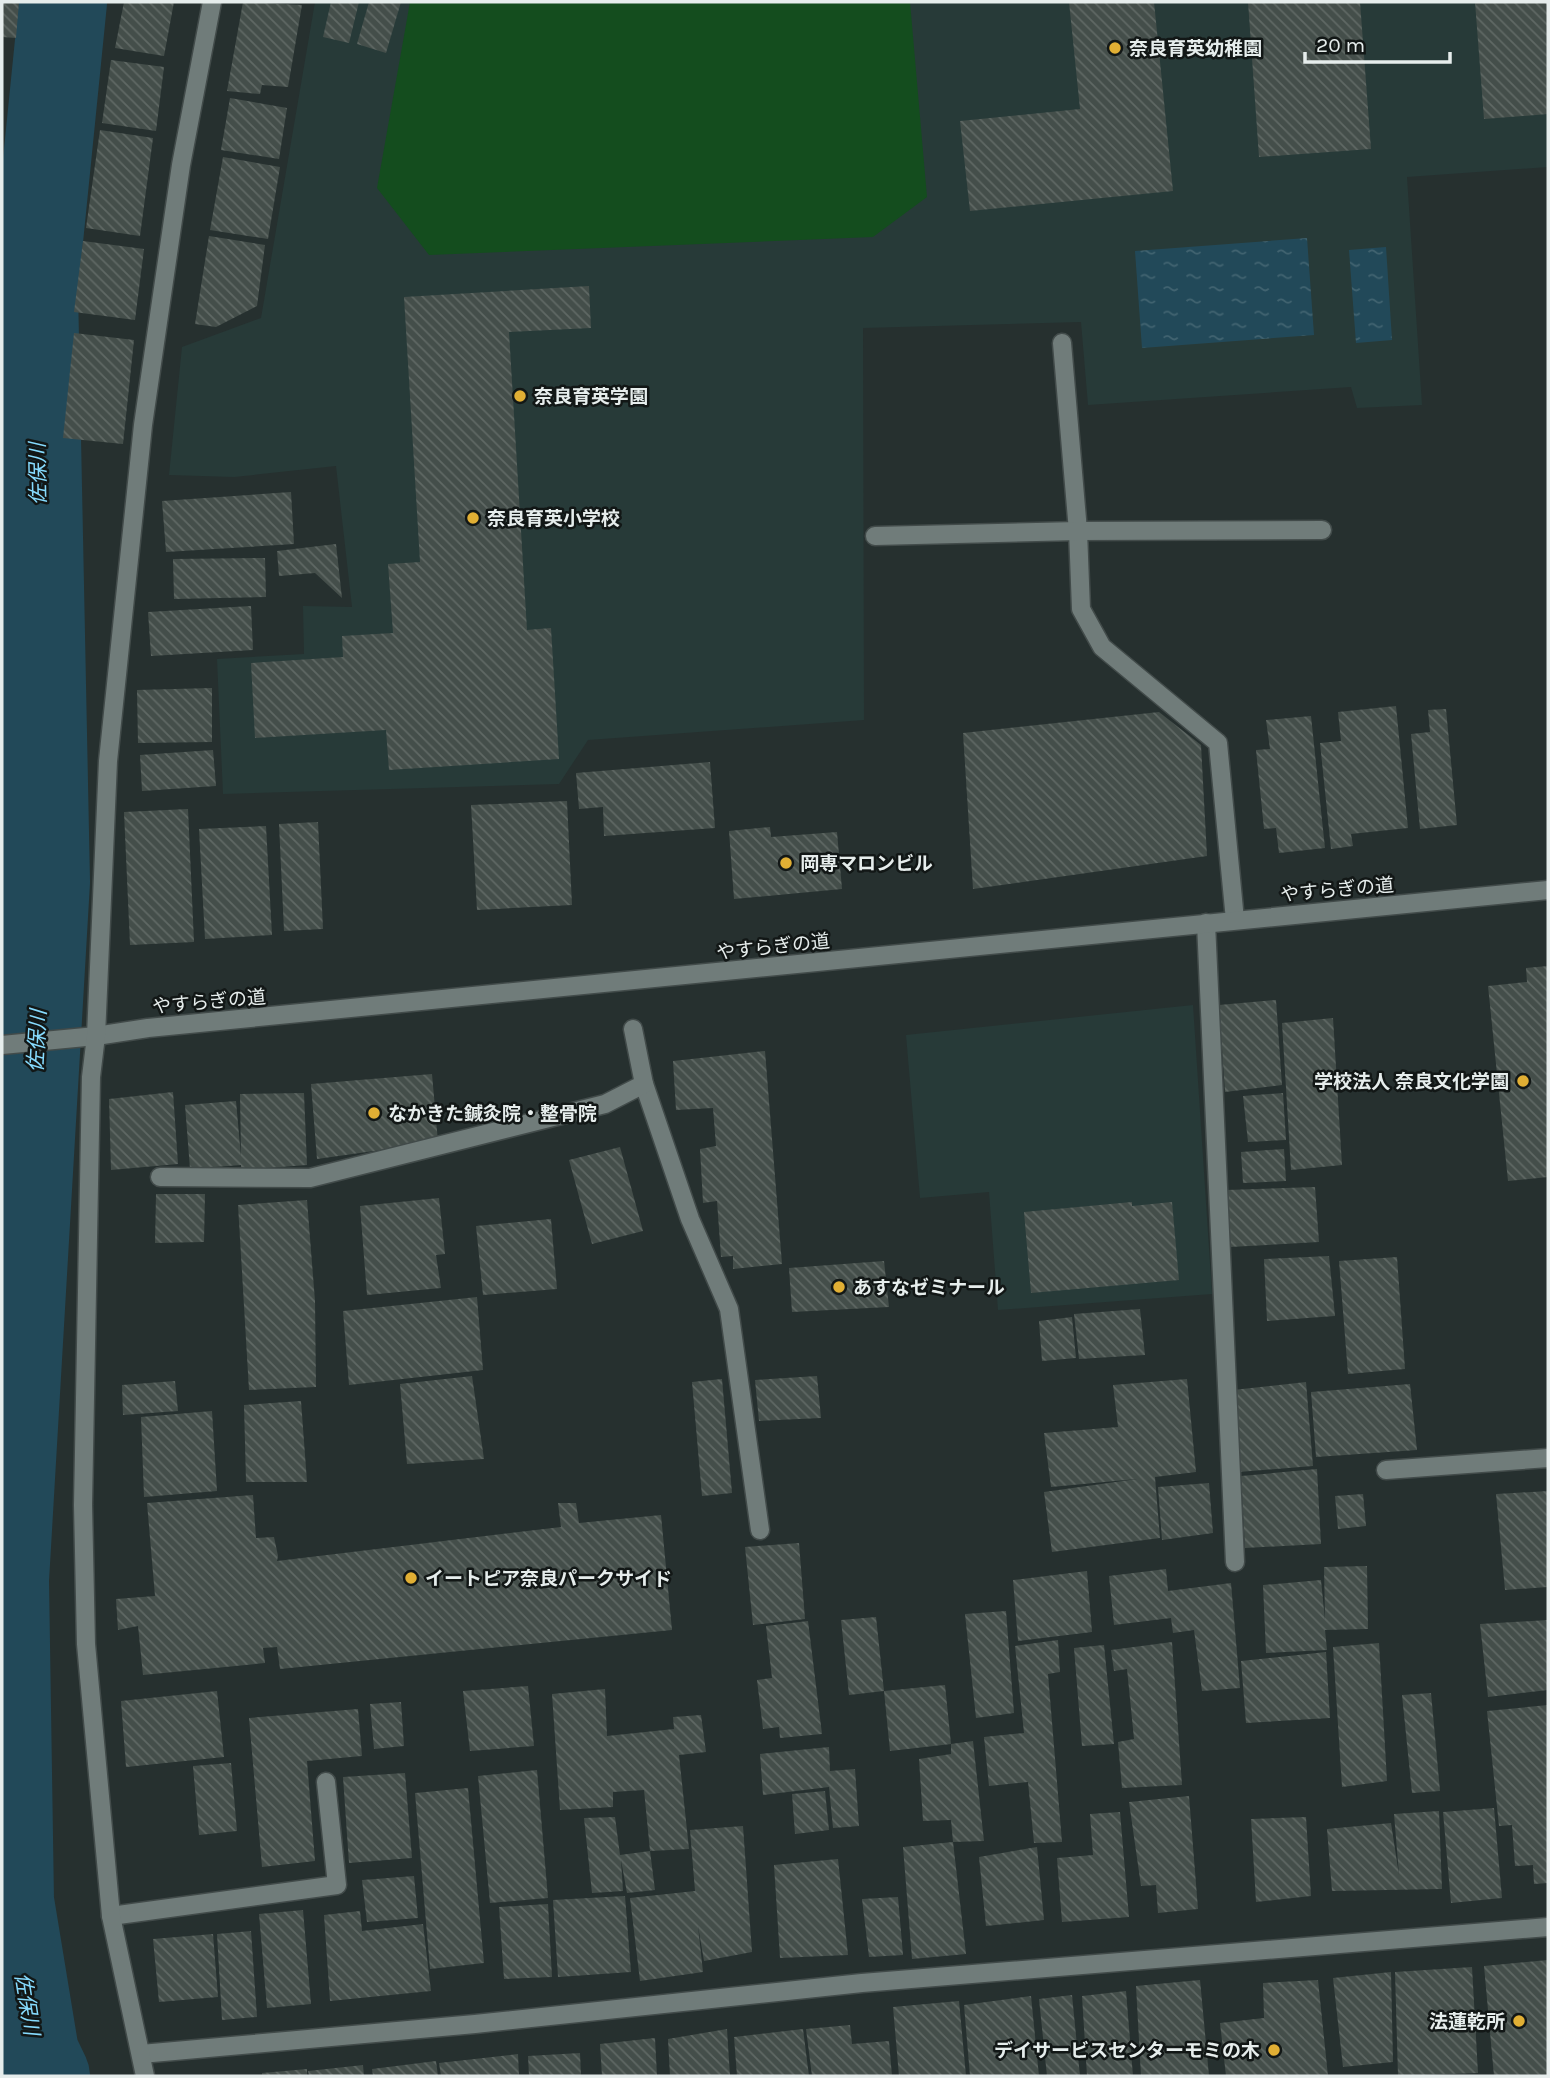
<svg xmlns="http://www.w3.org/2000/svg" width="1550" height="2078" viewBox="0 0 1550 2078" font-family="Karla,'Noto Sans JP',sans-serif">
<defs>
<pattern id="water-ripples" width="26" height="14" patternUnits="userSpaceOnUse" patternTransform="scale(1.75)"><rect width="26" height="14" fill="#224959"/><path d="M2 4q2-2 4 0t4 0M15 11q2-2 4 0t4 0" fill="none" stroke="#426471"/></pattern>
<pattern id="building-back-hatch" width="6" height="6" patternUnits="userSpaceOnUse" patternTransform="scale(1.75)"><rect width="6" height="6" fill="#444e4a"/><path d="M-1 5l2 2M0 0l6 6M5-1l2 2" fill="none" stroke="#5f6864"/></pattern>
</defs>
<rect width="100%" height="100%" fill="#26302f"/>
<!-- built -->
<g fill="#273a38">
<path d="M315,2H1548V167L1407,177L1422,405L1357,408L1351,387L1088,405L1081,322L863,328L864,720L588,740L559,784L223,794L217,659L304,654L303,606L352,607L336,466L234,477L169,475L182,347L261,318Z"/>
<path d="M1193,1005L1212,1294L998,1310L989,1192L920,1198L906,1035Z"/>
<path d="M2,1963L19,2076H2Z"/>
</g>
<!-- park -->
<path fill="#144d1e" d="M410,2H910L927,197L873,237L429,255L377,188Z"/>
<!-- water -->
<g fill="url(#water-ripples)">
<path d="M1307,238L1314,335L1142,348L1135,251Z"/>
<path d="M1386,247L1392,340L1356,343L1349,250Z"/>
</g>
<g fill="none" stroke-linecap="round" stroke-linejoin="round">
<!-- river -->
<path stroke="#224959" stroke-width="88" d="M46,2076L35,2053L10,1901L5,1580L46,882L34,290L63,2"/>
</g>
<!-- building -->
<g fill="url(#building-back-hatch)">
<path d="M2,2H19L16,38L2,37Z"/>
<path d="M124,2H174L164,56L115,48Z"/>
<path d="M243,2L302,5L288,87L262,85L260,94L227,91Z"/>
<path d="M331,2H359L349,43L323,37Z"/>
<path d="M369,2H401L386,53L357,44Z"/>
<path d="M1069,2H1154L1173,191L970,211L960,121L1080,109Z"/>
<path d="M1248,2H1360L1371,149L1259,157Z"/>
<path d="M1475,2H1548V114L1484,119Z"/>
<path d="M111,60L164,67L156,131L102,123Z"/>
<path d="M230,98L287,108L279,159L221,150Z"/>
<path d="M100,130L153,138L140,236L86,228Z"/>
<path d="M223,157L280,167L268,239L210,230Z"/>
<path d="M209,236L265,245L257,306L216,327L195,324Z"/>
<path d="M83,241L144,249L135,320L74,312Z"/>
<path d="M589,286L591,328L509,332L527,630L551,628L559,759L389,770L386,730L255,738L251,663L343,657L342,636L393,633L388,564L420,562L404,297Z"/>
<path d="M74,333L134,340L123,444L63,438Z"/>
<path d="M291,492L294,544L166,552L162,501Z"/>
<path d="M336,544L342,598L315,573L279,576L277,551Z"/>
<path d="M265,558L266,597L174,599L173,559Z"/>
<path d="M251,606L253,650L151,656L148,612Z"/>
<path d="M212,688V742L138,743L137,690Z"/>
<path d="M1396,706L1408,828L1351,834L1353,846L1331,849L1320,743L1341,741L1338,712Z"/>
<path d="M1446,709L1457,825L1420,829L1411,734L1430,732L1428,710Z"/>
<path d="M1159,712L1201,745L1207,856L973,889L963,733Z"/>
<path d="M1311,716L1325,848L1279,853L1276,828L1264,829L1256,750L1270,749L1266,720Z"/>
<path d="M213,750L216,786L142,791L140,755Z"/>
<path d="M710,762L715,828L604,836L603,807L579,809L576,773Z"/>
<path d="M567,801L572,905L477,910L471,805Z"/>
<path d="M188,809L194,942L130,945L124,812Z"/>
<path d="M318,822L323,929L284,931L279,824Z"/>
<path d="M266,826L272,935L205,939L199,829Z"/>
<path d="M770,827L771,837L837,832L842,889L734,899L729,831Z"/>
<path d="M1548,966V1177L1508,1181L1488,986L1527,982L1526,968Z"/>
<path d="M1276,1000L1282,1085L1225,1092L1219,1005Z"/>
<path d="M1333,1018L1342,1165L1291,1170L1282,1023Z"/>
<path d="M765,1051L782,1264L733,1269V1256L721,1257L717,1201L703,1203L700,1149L716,1146L713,1108L676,1110L673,1061Z"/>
<path d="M432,1074L438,1142L317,1159L311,1084Z"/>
<path d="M173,1092L178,1164L111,1170L109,1099Z"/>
<path d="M304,1093L307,1165L241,1170V1165L190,1169L185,1105L236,1101L241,1157L240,1094Z"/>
<path d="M1283,1093L1286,1140L1248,1142L1243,1096Z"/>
<path d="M620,1147L643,1231L592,1244L569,1160Z"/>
<path d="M1284,1149L1286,1181L1243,1183L1241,1152Z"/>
<path d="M1315,1187L1319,1242L1230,1247L1226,1190Z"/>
<path d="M156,1194H205L204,1242L155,1243Z"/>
<path d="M439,1198L445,1254L436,1255L441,1288L367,1295L360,1206Z"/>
<path d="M307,1200L315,1301L316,1387L249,1390L238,1205Z"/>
<path d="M1132,1202V1206L1172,1202L1179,1280L1031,1293L1024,1212Z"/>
<path d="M551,1219L557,1289L483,1295L476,1226Z"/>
<path d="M1329,1256L1335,1316L1267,1321L1264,1259Z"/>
<path d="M1397,1257L1405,1369L1348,1374L1339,1261Z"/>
<path d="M884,1261L889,1307L792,1312L789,1268Z"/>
<path d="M477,1297L483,1370L349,1385L343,1311Z"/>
<path d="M1140,1309L1145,1355L1079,1359L1074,1314Z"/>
<path d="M1072,1317L1076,1358L1042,1361L1039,1321Z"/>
<path d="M472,1376L484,1459L407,1464L400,1384Z"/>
<path d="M817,1376L821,1418L759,1421L755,1380Z"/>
<path d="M722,1379L732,1493L702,1496L692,1382Z"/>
<path d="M1187,1379L1196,1472L1155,1477L1160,1538L1052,1552L1044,1492L1137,1479L1051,1487L1044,1433L1118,1427L1113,1385Z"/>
<path d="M175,1381L178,1411L123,1415L122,1385Z"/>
<path d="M1306,1382L1313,1466L1239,1472L1233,1390Z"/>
<path d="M1410,1384L1417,1450L1316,1457L1311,1392Z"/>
<path d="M301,1401L307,1482H246L244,1405Z"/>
<path d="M212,1411L217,1491L144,1497L141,1417Z"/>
<path d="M1317,1469L1321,1544L1245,1548L1241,1476Z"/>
<path d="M1209,1483L1213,1533L1162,1540L1158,1487Z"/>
<path d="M1548,1491V1587L1505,1590L1496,1494Z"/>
<path d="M1363,1494L1366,1526L1338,1529L1335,1496Z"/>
<path d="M253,1495L256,1538L274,1537L278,1556L277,1561L561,1527L558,1503H576L579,1523L661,1515L672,1630L280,1669L277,1647L263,1648L265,1663L143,1675L138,1626L118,1630L116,1599L155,1596L147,1503Z"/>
<path d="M799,1543L805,1619L753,1625L745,1547Z"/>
<path d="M1367,1566L1368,1629L1325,1630L1327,1650L1266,1653L1263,1585L1321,1580L1325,1620L1324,1567Z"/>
<path d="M1166,1569L1168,1591L1231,1583L1240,1688L1202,1691L1194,1630L1173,1633L1171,1618L1114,1625L1109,1576Z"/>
<path d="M1087,1571L1092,1632L1018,1641L1013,1580Z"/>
<path d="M1006,1611L1014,1713L976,1718L965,1614Z"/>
<path d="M876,1617L884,1691L849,1695L841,1620Z"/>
<path d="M1548,1620V1690L1488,1697L1480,1624Z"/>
<path d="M808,1621L822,1734L780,1738L779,1727L763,1729L757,1680L772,1678L766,1626Z"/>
<path d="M1058,1640L1060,1672L1048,1674L1062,1842L1034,1843L1028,1782L989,1786L984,1737L1024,1733L1015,1646Z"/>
<path d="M1172,1642L1182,1785L1122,1788L1118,1742L1134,1739L1127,1669L1114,1671L1111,1650Z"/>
<path d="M1379,1643L1387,1781L1342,1787L1333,1647Z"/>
<path d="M1104,1645L1114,1744L1082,1746L1074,1648Z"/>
<path d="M1326,1652L1330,1718L1246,1723L1241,1661Z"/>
<path d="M945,1685L951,1744L890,1751L884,1691Z"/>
<path d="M528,1686L534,1746L470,1751L463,1691Z"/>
<path d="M605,1689L607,1736L674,1729L673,1717L701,1715L706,1752L679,1755L689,1849L650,1851L644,1790L613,1792V1807L560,1810L552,1694Z"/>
<path d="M217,1691L224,1757L126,1767L121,1701Z"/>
<path d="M1431,1693L1440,1791L1412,1793L1402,1695Z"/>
<path d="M401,1702L404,1746L374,1749L370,1704Z"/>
<path d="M1548,1705V1883L1534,1884L1533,1865L1515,1866L1512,1825L1499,1826L1487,1711Z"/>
<path d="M358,1709L362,1756L307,1761L315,1861L262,1867L249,1718Z"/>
<path d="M973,1741L984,1841L953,1842L951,1820L923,1821L919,1759L951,1754V1744Z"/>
<path d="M829,1747L830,1771L855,1769L859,1826L833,1828L829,1787L763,1795L760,1754Z"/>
<path d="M231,1763L237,1831L199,1835L193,1766Z"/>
<path d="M537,1770L548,1898L490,1903L478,1776Z"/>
<path d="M405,1773L412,1858L349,1863L343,1777Z"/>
<path d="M468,1788L484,1963L430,1969L415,1793Z"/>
<path d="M825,1791L829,1830L795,1834L792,1794Z"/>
<path d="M1189,1796L1198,1909L1158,1913L1156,1885L1141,1886L1129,1802Z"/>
<path d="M1494,1808L1502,1898L1451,1903L1443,1812Z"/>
<path d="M1439,1811L1442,1889L1332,1891L1327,1829L1391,1823L1399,1875L1394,1814Z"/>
<path d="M1120,1812L1129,1917L1062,1922L1057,1858L1093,1855L1090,1814Z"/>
<path d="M615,1817L620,1855L650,1851L655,1890L627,1893L621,1860L623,1891L592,1893L584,1818Z"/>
<path d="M1306,1817L1311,1896L1256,1902L1251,1819Z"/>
<path d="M743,1826L752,1952L704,1961L698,1926L703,1972L640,1981L630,1898L695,1891L690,1830Z"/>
<path d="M953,1842L966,1954L912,1959L903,1847Z"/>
<path d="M1037,1847L1044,1920L986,1926L979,1857Z"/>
<path d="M838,1859L848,1955L780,1958L774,1865Z"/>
<path d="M414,1876L418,1918L367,1922L362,1880Z"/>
<path d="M625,1896L631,1972L558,1977L553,1900Z"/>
<path d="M898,1897L903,1955L869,1957L862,1899Z"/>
<path d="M548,1904L552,1977L504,1979L499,1907Z"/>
<path d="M303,1910L311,2004L267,2008L259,1914Z"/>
<path d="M360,1911L362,1931L423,1924L431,1991L330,2001L324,1915Z"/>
<path d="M251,1931L257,2017L222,2020L217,1934Z"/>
<path d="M213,1934L218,1997L159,2002L153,1939Z"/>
<path d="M1548,1960V2076H1494L1484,1966Z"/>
<path d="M1472,1967L1478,2073L1398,2076L1395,1972Z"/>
<path d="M1391,1972L1393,2062L1343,2067L1333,1978Z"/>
<path d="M1200,1980L1209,2076H1141L1136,1986Z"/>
<path d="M1318,1980L1328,2076H1226L1220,2023L1264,2018L1263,1983Z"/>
<path d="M1126,1991L1133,2076H1087L1082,1996Z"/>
<path d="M1072,1995L1080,2076H1047L1039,1999Z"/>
<path d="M1031,1996L1039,2076H970L964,2005Z"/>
<path d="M959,2001L966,2076H899L893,2007Z"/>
<path d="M850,2025L852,2044L889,2041L892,2076H812L806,2029Z"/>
<path d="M727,2029L730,2076H670L668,2039Z"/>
<path d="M803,2029L809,2076H737L734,2037Z"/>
<path d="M655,2038L657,2076H602L600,2044Z"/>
<path d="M580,2053L581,2076H529L528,2056Z"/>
<path d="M518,2054L519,2076H441L439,2063Z"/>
<path d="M436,2061L438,2076H373L372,2069Z"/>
<path d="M363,2065L364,2076H309L308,2071Z"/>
<path d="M307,2069V2076H262V2073Z"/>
</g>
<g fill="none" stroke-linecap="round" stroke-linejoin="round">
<!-- minor casing -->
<g stroke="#424b4a" stroke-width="21">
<g id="minor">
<path d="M1062,343L1078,531L1081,609L1102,647L1218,743L1235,920"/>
<path d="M875,536L1078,531L1322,530"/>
<path d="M1206,923L1235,1562"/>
<path d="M2,1045L96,1036L148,1028L1548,890"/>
<path d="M644,1084L690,1219L729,1309L760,1530"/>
<path d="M160,1177L310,1178L605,1104L644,1084L633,1029"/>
<path d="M1386,1470L1548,1458"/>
<path d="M111,1916L337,1885L326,1782"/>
<path d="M141,2054L475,2024L862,1983L1548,1927"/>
<path d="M145,2076L111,1916L86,1644L83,1505L91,1077L96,1036L108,761L143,425L181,165L212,2"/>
</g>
</g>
<!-- minor -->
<use href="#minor" stroke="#707c7a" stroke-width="18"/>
</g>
<!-- markers -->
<g fill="#e1af34" stroke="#121716" stroke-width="2.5">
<circle cx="1115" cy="48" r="7"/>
<circle cx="520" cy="396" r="7"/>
<circle cx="473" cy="518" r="7"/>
<circle cx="786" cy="863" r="7"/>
<circle cx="1523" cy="1081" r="7"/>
<circle cx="374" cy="1113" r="7"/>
<circle cx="839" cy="1287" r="7"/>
<circle cx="411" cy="1578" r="7"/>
<circle cx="1519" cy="2021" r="7"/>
<circle cx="1274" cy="2050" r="7"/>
</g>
<g text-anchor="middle" stroke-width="5" stroke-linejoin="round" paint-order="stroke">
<!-- poi labels -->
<g font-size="19" font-weight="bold" fill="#e6edec" stroke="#121716" text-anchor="start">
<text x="1129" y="55">奈良育英幼稚園</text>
<text x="534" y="403">奈良育英学園</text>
<text x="487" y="525">奈良育英小学校</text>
<text x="800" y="870">岡専マロンビル</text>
<text x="1509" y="1088" text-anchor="end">学校法人 奈良文化学園</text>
<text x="388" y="1120">なかきた鍼灸院・整骨院</text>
<text x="853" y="1294">あすなゼミナール</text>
<text x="425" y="1585">イートピア奈良パークサイド</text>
<text x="1505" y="2028" text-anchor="end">法蓮乾所</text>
<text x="1260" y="2057" text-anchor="end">デイサービスセンターモミの木</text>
</g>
<!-- street labels -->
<g font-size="19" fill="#e6edec" stroke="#121716">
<text transform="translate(1337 889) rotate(-5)" y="7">やすらぎの道</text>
<text transform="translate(773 946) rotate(-6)" y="7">やすらぎの道</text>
<text transform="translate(209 1001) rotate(-5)" y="7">やすらぎの道</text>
</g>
<!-- water labels -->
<g font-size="21" font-style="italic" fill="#86dbfe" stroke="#121716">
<text transform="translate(38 474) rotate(-91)" y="7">佐保川</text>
<text transform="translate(37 1041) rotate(-87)" y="7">佐保川</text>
<text transform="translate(27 2004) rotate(81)" y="7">佐保川</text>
</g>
</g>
<!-- border -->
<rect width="1550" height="2078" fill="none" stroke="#e6edec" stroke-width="7"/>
<!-- scale -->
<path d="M1305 52v10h145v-10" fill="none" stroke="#e6edec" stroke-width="3.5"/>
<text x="1316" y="52" font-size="21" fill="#e6edec" stroke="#121716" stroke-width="5" paint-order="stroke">20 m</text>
</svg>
